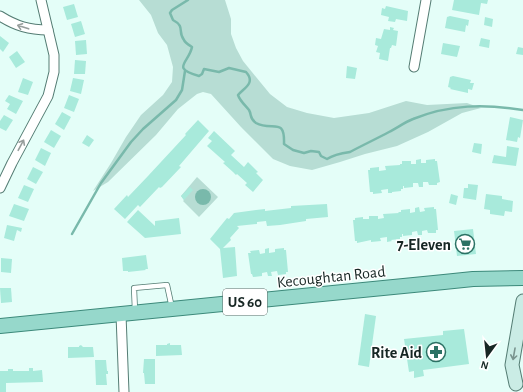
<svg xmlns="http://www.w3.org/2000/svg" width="523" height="392" viewBox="0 0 523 392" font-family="'Alegreya Sans',sans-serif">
<rect width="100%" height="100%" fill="#e4fef8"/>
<!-- green -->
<g fill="#b7ddd4">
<path d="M139,0H225L231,19V34L236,48L243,61L270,94L287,107L307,113L334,118L369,113L406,101L427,105L467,103L481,108L462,113L428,132L397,146L365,154L340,162L312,170L290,166L273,159L241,127L211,94L203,92L197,94L178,109L156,135L108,182L93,191L111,163L126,137L141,115L163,95L172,82L173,67L167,45L158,33L151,15Z"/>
<path d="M197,177L218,197L199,217L183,201L184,200L181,196Z"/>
</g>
<!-- water -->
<circle fill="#79b9ab" cx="203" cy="197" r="8"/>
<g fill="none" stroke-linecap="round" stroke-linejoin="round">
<!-- stream -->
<g stroke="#79b9ab" stroke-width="2.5">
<path d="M188,0L172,10L170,13L173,20C186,27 177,31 184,40C185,43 189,45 192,47C189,63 170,68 199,76L202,74L204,69L219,72L229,68L246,72C256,83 244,88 238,95C240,101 245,105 249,110C252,115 249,118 256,123C272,132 285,116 284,144L293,150L304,153L311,151L319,152L321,156L327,159C333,155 343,153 350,152C363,145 376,139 389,132C397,128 405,122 413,119C450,104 485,104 523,110"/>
<path d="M72,234L101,183L131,142L143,129L176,100L182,90L185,71"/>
</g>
</g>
<!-- building -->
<g fill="#a8eadb">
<path d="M454,0H488L487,4L481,3L479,15L452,10Z"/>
<path d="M74,4L78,17L67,20L63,7Z"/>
<path d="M386,6L408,11L407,21L396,19L395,22L388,21L389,17L381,15L382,8L385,9Z"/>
<path d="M450,16L469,20L468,26L466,25L465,32L445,28L447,17Z"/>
<path d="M485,17L493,19L492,27L484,25Z"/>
<path d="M81,21L85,34L75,37L71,24Z"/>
<path d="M390,27L394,28L393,30L398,31L396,46L392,45L391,48H390L388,61L379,59L380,53L376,52L378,46L375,45L376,38L381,39L384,29L390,30Z"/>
<path d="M0,36L9,43L3,52L0,49Z"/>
<path d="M481,38L490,40L489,48L479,46Z"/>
<path d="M86,40L87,54L76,55L75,41Z"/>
<path d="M443,43L460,46L457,57L441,54Z"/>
<path d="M518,47L523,48V55L516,54Z"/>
<path d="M17,51L25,62L16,68L9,57Z"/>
<path d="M75,60L86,61L85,74H74Z"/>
<path d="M347,66L357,68L355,79L346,78Z"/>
<path d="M453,76L471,80L470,83H474L472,90L468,89V93L450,89L451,88L448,87L450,77Z"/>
<path d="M23,78L33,82L28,95L18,92Z"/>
<path d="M73,78L84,80L81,94L70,91Z"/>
<path d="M9,95L23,101L16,114L7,109L10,104L5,101Z"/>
<path d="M69,95L79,99L74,112L64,108Z"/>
<path d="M62,112L71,117L64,130L55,124Z"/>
<path d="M4,115L13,120L6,131L0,128V121Z"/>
<path d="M510,117L523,120L520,138L518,137L517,142L506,140Z"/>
<path d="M198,120L209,131L179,166L181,167L162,187L160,188L159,187L140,207L138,205L125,219L114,209L127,195L128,197L148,176L186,135L185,134Z"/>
<path d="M51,130L61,136L54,148L44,142Z"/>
<path d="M214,131L235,151L231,155L244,167L248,162L258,172L256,173L263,180L253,192L245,185L247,183L237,174L236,175L233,172L223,163L225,162L207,146L212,141L208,138Z"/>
<path d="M87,135L94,140L89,147L82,143Z"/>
<path d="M474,143L482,144L481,154L472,152Z"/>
<path d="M507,146L519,148L516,166L492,163L494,155L506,157Z"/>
<path d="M41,148L51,153L45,166L35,160Z"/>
<path d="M421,159V163H426V160L435,159V161H437L440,182L437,183V185H429L428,182H423V187H419L418,183H413V187L404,188V186H403V189H401V191L392,192V193H388V189L381,190L382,193L373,194V192H370L368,170H370V168L379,167V171L386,170L385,166L400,165V164H402V161H411V164H416V160Z"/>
<path d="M33,167L43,172L36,184L27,179Z"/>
<path d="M468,184L478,185L476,200L463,198L464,188H468Z"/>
<path d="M24,185L34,189L28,202L18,198Z"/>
<path d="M190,187L193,190L184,200L181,196Z"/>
<path d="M451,194L458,196L456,205L449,203Z"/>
<path d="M486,194L502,196V199L513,201L512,212L505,211L504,216L490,214V210L484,209Z"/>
<path d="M14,204L29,209L24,221L9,216Z"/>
<path d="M327,204L328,217L306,219V221L280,225L267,226L266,221L257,222V224L237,226L239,228L230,238L231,240L223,248L235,247L237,276L223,278L220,249L210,239L227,218L229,219L234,213L256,210L265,209V211L291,208V206Z"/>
<path d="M419,207L420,212L425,211L424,208L434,207V209H436L438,230H436V233H428L427,230L422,231V235H418L417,231L412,232V235L403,236V234H402V237H400V239L391,240L392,241L387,242V237L380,238L381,241L371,242V240L357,243V241H355L353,220H355V218L363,217V219H369V216H378V219L384,218L383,214L399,213L398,212H401V210L410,209V213L415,212V208Z"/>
<path d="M138,210L155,226V221L179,218L181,234L145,238L127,222Z"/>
<path d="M7,225L22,228L21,232L17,230L14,241L4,238Z"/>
<path d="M473,229L476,254L457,256L454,231Z"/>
<path d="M269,248V253L275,252V249L284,248V250H286L288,272H286V274L278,275L277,271L271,272L272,276H268L267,272L262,273V276L253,277L252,274H251L248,253H251L250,251L259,250L260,254L265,253V249Z"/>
<path d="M146,255L148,269H145L146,270L128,272V271H123L122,258Z"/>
<path d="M1,258L12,259L11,273L1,272Z"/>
<path d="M0,288H11L12,302L1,303Z"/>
<path d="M365,314L376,316L369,367L358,365Z"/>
<path d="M464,329L469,364L423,370L424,376L414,378V371L409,372L404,339L443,335V331Z"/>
<path d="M170,343V345H181L182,355L156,356V345H167V344Z"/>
<path d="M81,345L83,347H93L94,357L68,358V347H79V346Z"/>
<path d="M144,359H155V384H145L144,373H143Z"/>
<path d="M95,360H106L107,371H108V374H106L107,385H96Z"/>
<path d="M29,368H33V371L42,370L43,382L6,383V392H0V371H8V369H13V371H29Z"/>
</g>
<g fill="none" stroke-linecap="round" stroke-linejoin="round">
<!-- lane casing -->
<g stroke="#547c73" stroke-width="6">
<path id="lane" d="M135,311L134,288L167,285L172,308"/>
</g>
<!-- street casing -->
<g stroke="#547c73" stroke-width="11">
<g id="street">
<path d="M0,16C16,26 29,30 48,30"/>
<path d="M414,67L426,0"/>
<path d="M0,188L12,163L48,96L54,72V55L41,0"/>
<path d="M121,315L124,392"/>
</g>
</g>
<!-- secondary casing -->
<g stroke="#547c73" stroke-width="15">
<path id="secondary" d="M516,384L512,365L523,301"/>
</g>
<!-- primary casing -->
<g stroke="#3c897a" stroke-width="16">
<path id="primary" d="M0,326L444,282L473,279L523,278"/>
</g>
<!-- lane -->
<use href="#lane" stroke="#fff" stroke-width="4.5"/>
<!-- street -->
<use href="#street" stroke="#fff" stroke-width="9"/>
<!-- secondary -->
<use href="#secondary" stroke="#caece5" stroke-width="13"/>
<!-- primary -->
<use href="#primary" stroke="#96d8cb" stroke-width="14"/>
</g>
<!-- one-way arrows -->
<defs><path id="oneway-shaft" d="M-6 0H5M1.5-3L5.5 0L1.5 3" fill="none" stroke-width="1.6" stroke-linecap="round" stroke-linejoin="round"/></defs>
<g stroke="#979e9c">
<use href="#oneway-shaft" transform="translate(23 27) rotate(-162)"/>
<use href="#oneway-shaft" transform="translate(21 145) rotate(-62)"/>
</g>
<use stroke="#79938e" href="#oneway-shaft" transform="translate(514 354) rotate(100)"/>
<!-- icons -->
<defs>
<g id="supermarket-ring" transform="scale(1)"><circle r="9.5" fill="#fff" stroke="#2c7164" stroke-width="1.5"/><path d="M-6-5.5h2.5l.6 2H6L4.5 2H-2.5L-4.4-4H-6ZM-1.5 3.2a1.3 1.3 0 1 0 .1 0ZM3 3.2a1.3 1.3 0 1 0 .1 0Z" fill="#2c7164"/></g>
<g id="pharmacy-ring" transform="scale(1)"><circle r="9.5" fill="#fff" stroke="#2c7164" stroke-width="1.5"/><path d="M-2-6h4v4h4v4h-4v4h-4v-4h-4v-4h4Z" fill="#2c7164"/></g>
</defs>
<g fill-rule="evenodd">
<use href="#supermarket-ring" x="465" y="244"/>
<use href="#pharmacy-ring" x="436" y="352"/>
</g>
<g text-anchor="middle" stroke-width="3" stroke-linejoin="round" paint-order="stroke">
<!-- shield labels -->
<rect fill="#fff" stroke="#5d6866" stroke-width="1" x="223" y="289" width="44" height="26" rx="3"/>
<g font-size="15" font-weight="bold" fill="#172724">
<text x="245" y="307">US 60</text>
</g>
<!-- poi labels -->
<g font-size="16" font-weight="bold" fill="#172724" stroke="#fff" text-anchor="end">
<text x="451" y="250">7-Eleven</text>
<text x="422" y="358">Rite Aid</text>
</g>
<!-- street labels -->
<g font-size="16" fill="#172724" stroke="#fff">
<text transform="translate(331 276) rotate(-6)" y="6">Kecoughtan Road</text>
</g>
</g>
<!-- north arrow -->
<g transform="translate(487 356) rotate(195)" stroke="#ffffff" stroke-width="3" paint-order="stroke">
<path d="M0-3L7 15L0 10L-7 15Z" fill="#172724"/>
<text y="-6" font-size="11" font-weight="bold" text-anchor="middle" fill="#172724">N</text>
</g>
</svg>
